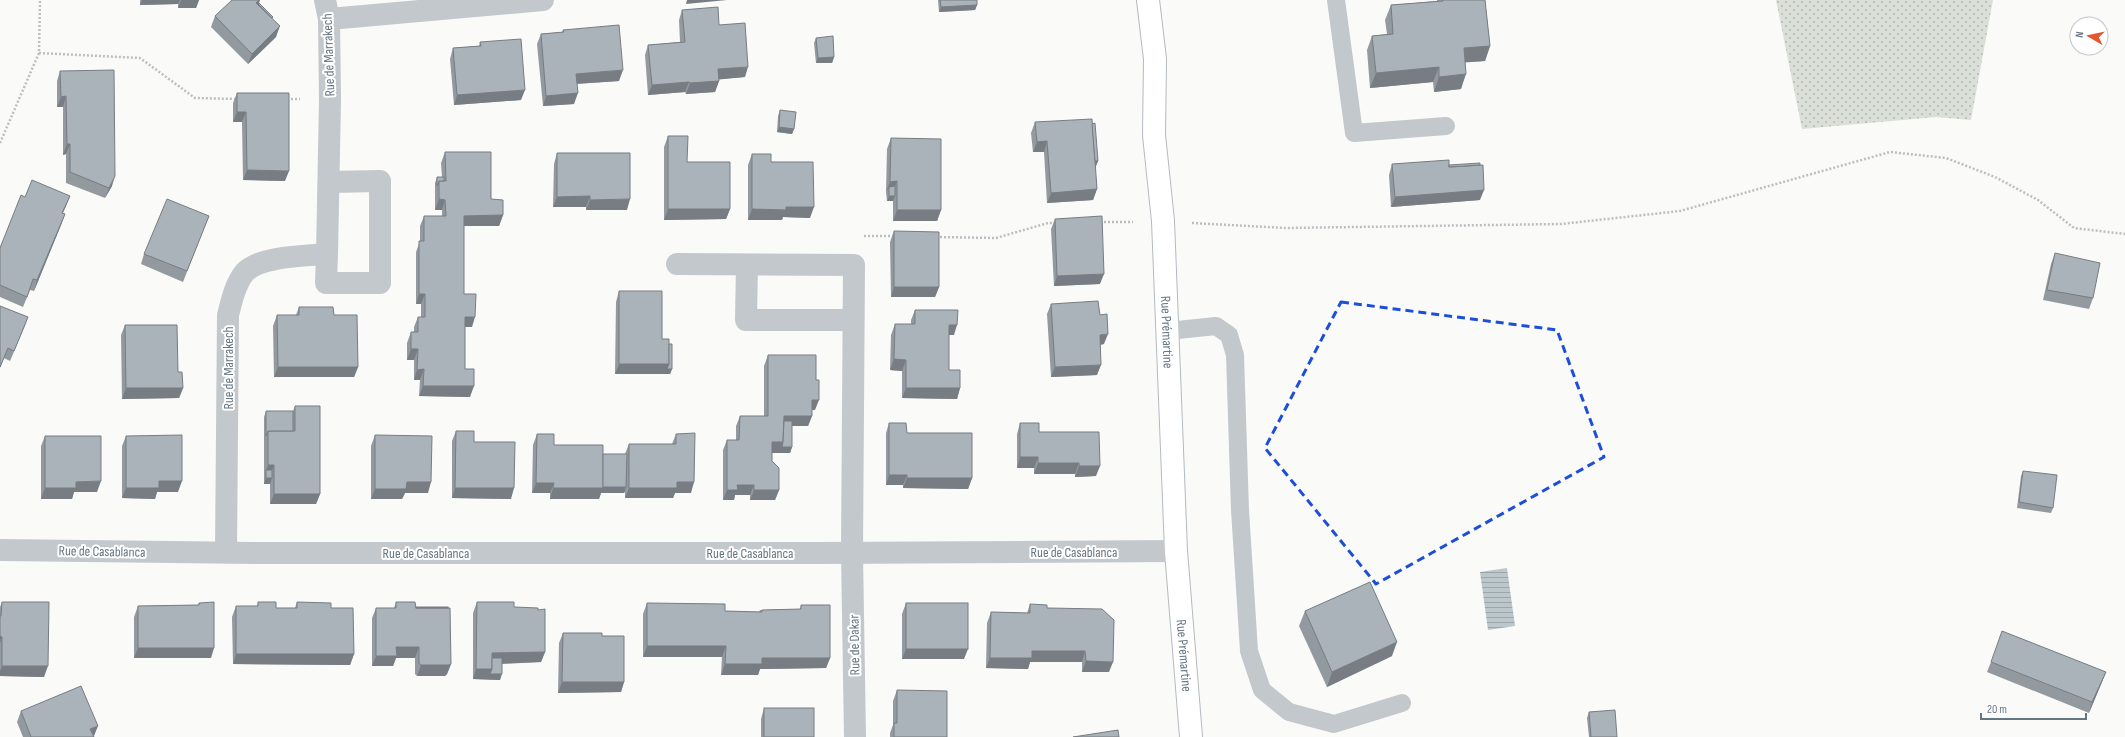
<svg xmlns="http://www.w3.org/2000/svg" width="2125" height="737" viewBox="0 0 2125 737" font-family="'Sofia Sans Condensed',sans-serif">
<defs>
<pattern id="grass-dots" width="8" height="8" patternUnits="userSpaceOnUse"><rect width="8" height="8" fill="#dadfd7"/><path d="M2 2h.1M6 6h.1" fill="none" stroke="#b4b9b4" stroke-width="1.8" stroke-linecap="round"/></pattern>
<pattern id="water-rules" width="6" height="5" patternUnits="userSpaceOnUse"><rect width="6" height="5" fill="#bbc7cb"/><path d="M0 2.5h6" fill="none" stroke="#9ca6aa"/></pattern>
</defs>
<rect width="100%" height="100%" fill="#fafaf8"/>
<!-- grass -->
<path fill="url(#grass-dots)" d="M1776,0H1993L1971,120L1936,117L1802,129Z"/>
<!-- water -->
<path fill="url(#water-rules)" d="M1507,568L1515,626L1488,630L1480,572Z"/>
<g fill="none" stroke-linecap="round" stroke-linejoin="round">
<!-- secondary casing -->
<g stroke="#b3babf" stroke-width="24">
<g id="secondary">
<path id="s1" d="M1148,0L1155,59L1154,135L1163,221L1176,551L1191,737"/>
</g>
</g>
<!-- path -->
<g stroke="#bbbfc2" stroke-width="2.5" stroke-dasharray="2 2" stroke-linecap="butt">
<path d="M39,53L140,58L195,98L238,99"/>
<path d="M287,99H300"/>
<path d="M0,143L39,53L40,0"/>
<path d="M1100,222H1133"/>
<path d="M1192,223L1286,228L1561,224L1680,211L1890,152L1946,158L1995,177L2038,200L2074,228L2125,234"/>
<path d="M864,236H895"/>
<path d="M936,237L996,238L1048,223H1057"/>
</g>
<!-- lane -->
<g stroke="#c3c8cc" stroke-width="18">
<path d="M1336,0L1354,133L1446,126"/>
<path d="M1168,331L1216,326L1229,335L1235,355L1240,510L1249,651L1262,690L1289,712L1334,724L1402,703"/>
</g>
<!-- street -->
<g stroke="#c3c8cc" stroke-width="22">
<path d="M329,19L543,0"/>
<path d="M327,254L326,283H380V181L329,182"/>
<path d="M677,264L854,265L852,553L855,737"/>
<path d="M747,265L746,320H853"/>
<path d="M0,550L264,553H816L1176,551"/>
<path d="M226,552L228,315C232,300 235,284 245,272C261,256 305,256 327,254L330,100L329,19L325,0"/>
</g>
<!-- secondary -->
<use href="#secondary" stroke="#fff" stroke-width="22"/>
</g>
<!-- wall -->
<g fill="#929a9f">
<path d="M140,0H199L196,8H178V4L140,5Z"/>
<path d="M938,0H977V5L975,10L939,12Z"/>
<path d="M1437,0H1485L1490,46L1485,61L1465,62L1461,89L1434,92L1433,82L1370,88L1367,50L1372,36L1387,34L1385,20L1391,5L1437,1Z"/>
<path d="M259,3L272,19L276,37L248,64L211,27L215,16Z"/>
<path d="M682,10L719,25L745,77L719,79V81L715,92L686,94L685,92L648,95L645,55L648,45L680,42L679,20Z"/>
<path d="M563,30L619,81L577,84L574,104L543,106L537,44L541,34L562,32Z"/>
<path d="M816,38L834,57L832,63H816L814,43Z"/>
<path d="M480,42L521,100L454,105L450,59L453,48L479,46Z"/>
<path d="M60,71L112,186L105,198L66,183V154L63,155V107H57V81Z"/>
<path d="M237,93L285,181L243,180L242,122H233V103Z"/>
<path d="M780,110L794,129L792,134L777,132L778,116Z"/>
<path d="M1035,122L1092,124L1098,161L1096,166H1095L1097,189L1093,200L1047,203L1044,152H1033L1031,133Z"/>
<path d="M668,136L687,162L730,209L726,219L664,220V147Z"/>
<path d="M891,138L941,210L937,221H893V201H887L886,192L887,149Z"/>
<path d="M445,152L491,199L503,215L499,226H464V294L472,327H465V369L470,397L419,396L420,380H414V360H407V343L411,332H414V327L418,317H421V304H416V252L420,241V226L424,216H442V210H435V183L437,177H442L441,163Z"/>
<path d="M557,153L627,210H586V207H553L554,164Z"/>
<path d="M752,154L771,162L810,218L783,217L782,220H748V165Z"/>
<path d="M1392,164L1449,165L1480,200L1391,207L1389,175Z"/>
<path d="M70,196L63,213L65,214L61,225L34,291L30,290L23,307L0,297V248L25,197Z"/>
<path d="M209,216L183,282L141,264L144,254Z"/>
<path d="M1055,219L1100,284L1054,286L1051,229Z"/>
<path d="M894,231L939,287L935,297H891L890,242Z"/>
<path d="M2055,253L2093,298L2089,309L2043,300L2051,264Z"/>
<path d="M619,291L662,339L669,344L672,369L670,374H615L616,302Z"/>
<path d="M1051,304L1100,315L1104,344L1100,345L1097,375L1051,377L1047,314Z"/>
<path d="M0,306L28,317L10,361L4,358L0,368Z"/>
<path d="M299,307L334,315L358,367L354,377H274L273,326L277,315H296Z"/>
<path d="M915,310L954,335H949V370L960,388L957,399L902,398V371L890,370L891,335L895,324H911V320Z"/>
<path d="M125,325L178,372L183,388L179,398L122,399L121,335Z"/>
<path d="M768,355L815,410H812V416L808,426H792V447L790,453H772V461L779,490L775,500H750V495H735L734,500H723V450L727,440H736V426L740,416H764V366Z"/>
<path d="M295,406L320,494L316,504H270V483V484H264V417L266,411H293Z"/>
<path d="M889,423L907,433L972,478L968,489L903,488V485H886V433Z"/>
<path d="M1020,423L1039,432L1096,476L1075,477V474H1034V468H1017V434Z"/>
<path d="M456,431L474,442L511,499L452,498V441Z"/>
<path d="M537,434L554,445L603,454H625L629,444H672L676,434L691,493H675L673,498H625V492L624,493H601L599,499H550V493H532L533,445Z"/>
<path d="M375,435L428,493H405L402,499H371V446Z"/>
<path d="M45,436L97,492H74L72,499H41V446Z"/>
<path d="M126,436L178,492H157L155,499L122,498V446Z"/>
<path d="M2023,471L2053,508L2051,513L2017,508L2021,476Z"/>
<path d="M2,602L44,677L0,676V607Z"/>
<path d="M258,602L276,608H295L297,602L331,608L354,654L350,665L233,664L232,617L236,606H257Z"/>
<path d="M396,602L416,607L451,664L447,674L445,676H417L415,674V658H396L393,666H372V618L376,608H394Z"/>
<path d="M477,602L514,607L538,610L545,652L541,662L502,664L500,680L473,679V613Z"/>
<path d="M199,603L211,658H134V617L138,606L198,605Z"/>
<path d="M647,603L725,611L759,612L760,610L800,609L801,605L830,658L826,668L760,669L758,675H721L722,657H643V614Z"/>
<path d="M906,603L964,659H902V614Z"/>
<path d="M1030,604L1047,608L1109,672H1082V662H1030L1028,669L986,668L987,623L991,612L1027,613Z"/>
<path d="M1305,611L1392,656L1327,687L1299,626Z"/>
<path d="M563,633L602,636L624,682L621,692L558,693L559,643Z"/>
<path d="M1991,662L2106,672L2089,713L1987,672Z"/>
<path d="M897,690L947,737H890V733L893,725V701Z"/>
<path d="M764,708L814,737H761V719Z"/>
<path d="M21,711L94,736V737H23L17,722Z"/>
<path d="M1589,712L1617,737H1589L1587,718Z"/>
</g>
<!-- shaded-wall -->
<g fill="#777d82">
<path d="M142,0H180L178,4L140,5Z"/>
<path d="M181,0H199L196,8H178Z"/>
<path d="M259,0H260L257,9L256,3Z"/>
<path d="M687,0H727L686,4Z"/>
<path d="M977,5L975,10L939,12L941,7Z"/>
<path d="M280,26L276,37L248,64L252,54Z"/>
<path d="M1490,46L1485,61L1458,63L1464,48Z"/>
<path d="M834,57L832,63H816L818,58Z"/>
<path d="M748,67L745,77L714,80L718,69Z"/>
<path d="M1439,67L1433,82L1370,88L1376,73Z"/>
<path d="M623,70L619,81L572,84L576,74Z"/>
<path d="M1466,74L1461,89L1434,92L1439,77Z"/>
<path d="M719,81L715,92L686,94L690,83Z"/>
<path d="M689,82L685,92L648,95L652,85Z"/>
<path d="M525,90L521,100L454,105L457,95Z"/>
<path d="M578,93L574,104L543,106L546,96Z"/>
<path d="M66,96L63,107H57L61,97Z"/>
<path d="M237,112H246L242,122H233Z"/>
<path d="M779,127L794,129L792,134L777,132Z"/>
<path d="M1047,141L1044,152H1033L1037,142Z"/>
<path d="M67,144H70L66,154L63,155Z"/>
<path d="M1092,161H1098L1096,166L1090,167Z"/>
<path d="M247,170L289,171L285,181L243,180Z"/>
<path d="M115,176L112,186L105,198L109,188Z"/>
<path d="M897,181L893,192L889,187L886,192L890,182Z"/>
<path d="M1097,189L1093,200L1047,203L1051,193Z"/>
<path d="M1484,190L1480,200L1391,207L1395,197Z"/>
<path d="M70,196L66,206L58,223L62,213Z"/>
<path d="M590,196L586,207H553L557,197Z"/>
<path d="M889,196H895L893,201H887Z"/>
<path d="M439,199L445,200L442,210H435Z"/>
<path d="M630,199L627,210H586L590,200Z"/>
<path d="M786,207H814L810,218L783,217L782,220H748L752,209Z"/>
<path d="M668,209H730L726,219L664,220Z"/>
<path d="M897,210H941L937,221H893Z"/>
<path d="M65,214L61,225L34,291L37,280Z"/>
<path d="M503,215L499,226H460L464,216Z"/>
<path d="M1104,274L1100,284L1054,286L1057,276Z"/>
<path d="M894,287H939L935,297H891Z"/>
<path d="M419,294H425L421,304H416Z"/>
<path d="M28,317L24,328L10,361L14,351Z"/>
<path d="M465,317H475L472,327H461Z"/>
<path d="M949,325H957L954,335H945Z"/>
<path d="M1108,334L1104,344L1096,345L1100,335Z"/>
<path d="M411,349H418L414,360H407Z"/>
<path d="M894,359L906,360L902,371L890,370Z"/>
<path d="M619,364H669L672,369L670,374H615Z"/>
<path d="M1101,365L1097,375L1051,377L1055,367Z"/>
<path d="M278,367H358L354,377H274Z"/>
<path d="M424,369L420,380H414L417,370Z"/>
<path d="M423,386H474L470,397L419,396Z"/>
<path d="M126,388H183L179,398L122,399Z"/>
<path d="M906,388H960L957,399L902,398Z"/>
<path d="M812,400H819L815,410H808Z"/>
<path d="M784,416H812L808,426H782Z"/>
<path d="M772,442H783L792,447L790,453H768Z"/>
<path d="M1020,457H1038L1034,468H1017Z"/>
<path d="M1038,463H1079L1075,474H1034Z"/>
<path d="M268,465H274L270,476L266,470Z"/>
<path d="M1079,466H1100L1096,476L1075,477Z"/>
<path d="M889,475H907L903,485H886Z"/>
<path d="M266,478H272L270,484H264Z"/>
<path d="M907,478H972L968,489L903,488Z"/>
<path d="M101,481L97,492H74L72,499H41L45,488L76,482Z"/>
<path d="M159,481H182L178,492H157L155,499L122,498L126,488Z"/>
<path d="M407,482H431L428,493H405L402,499H371L375,489Z"/>
<path d="M677,482H694L691,493H675L673,498H625L629,488Z"/>
<path d="M536,483H554L550,493H532Z"/>
<path d="M737,485H754L750,495H735L734,500H723L727,490Z"/>
<path d="M601,487H626L624,493H601L599,499H550L553,488Z"/>
<path d="M455,488H514L511,499L452,498Z"/>
<path d="M754,490H779L775,500H750Z"/>
<path d="M274,494H320L316,504H270Z"/>
<path d="M0,636L2,637L0,643Z"/>
<path d="M1397,642L1392,656L1327,687L1332,672Z"/>
<path d="M647,646H726L722,657H643Z"/>
<path d="M396,647H419L415,658H396L393,666H372L376,656Z"/>
<path d="M138,648H214L211,658H134Z"/>
<path d="M906,649H968L964,659H902Z"/>
<path d="M1032,651H1085L1082,662H1030L1028,669L986,668L990,658Z"/>
<path d="M545,652L541,662L491,664L492,653Z"/>
<path d="M236,654H354L350,665L233,664Z"/>
<path d="M762,658H830L826,668L760,669L758,675H721L725,664Z"/>
<path d="M1086,661L1113,662L1109,672H1082Z"/>
<path d="M451,664L447,674L445,676H417L421,665Z"/>
<path d="M2,666H48L44,677L0,676V671Z"/>
<path d="M476,669H492L502,674L500,680L473,679Z"/>
<path d="M2106,672L2102,682L2089,713L2092,702Z"/>
<path d="M562,682H624L621,692L558,693Z"/>
<path d="M98,726L94,736L93,737L90,729Z"/>
</g>
<!-- building -->
<g fill="#aab3b9" stroke="#777d82">
<path d="M232,0H259L256,3L280,26L252,54L215,16Z"/>
<path d="M940,0H977V5L941,7Z"/>
<path d="M1443,0H1485L1490,46L1464,48L1466,74L1439,77V67L1376,73L1372,36L1393,34L1391,5L1443,1Z"/>
<path d="M259,3L273,17L272,18L258,4Z"/>
<path d="M718,7L719,25L745,23L748,67L718,69L719,81L690,83L689,82L652,85L648,45L685,42L682,10Z"/>
<path d="M619,25L623,70L576,74L578,93L546,96L541,34L564,32L563,30Z"/>
<path d="M833,36L834,57L818,58L816,38Z"/>
<path d="M521,39L525,90L457,95L453,48L481,46L480,42Z"/>
<path d="M114,70L115,176L109,188L70,172V144H67L66,96L61,97L60,71Z"/>
<path d="M237,93H289V171L247,170L246,112H237Z"/>
<path d="M780,110L796,112L794,129L779,127Z"/>
<path d="M1092,119L1097,189L1051,193L1047,141L1037,142L1035,122Z"/>
<path d="M1095,123L1098,161H1095L1092,124Z"/>
<path d="M668,136H688L687,162H730V209H668Z"/>
<path d="M891,138L941,139V210H897V181L890,182Z"/>
<path d="M445,152H491V199L503,200V215L464,216V294H476L475,317H465V369H474V386H423L424,369L417,370L418,349H411V332H418V317H425V294H419V241H424V216H446L445,200L439,199V181H446Z"/>
<path d="M557,153H630V199L590,200V196L557,197Z"/>
<path d="M752,154H771V162H813L814,207H786V210L752,209Z"/>
<path d="M1449,160V167L1483,165L1484,190L1395,197L1392,164Z"/>
<path d="M1480,163V165L1449,167V165Z"/>
<path d="M437,177H444V181H439L437,186Z"/>
<path d="M32,180L70,196L62,213L65,214L37,280L33,279L27,297L0,285V248L21,195L25,197Z"/>
<path d="M895,186V196H889V187Z"/>
<path d="M167,199L209,216L187,271L144,254Z"/>
<path d="M1102,216L1104,274L1057,276L1055,219Z"/>
<path d="M894,231L939,232V287H894Z"/>
<path d="M2055,253L2100,263L2093,298L2047,290Z"/>
<path d="M619,291H662V339H669V364H619Z"/>
<path d="M1098,301L1100,315L1107,314L1108,334L1100,335L1101,365L1055,367L1051,304Z"/>
<path d="M0,306L28,317L14,351L8,348L0,367Z"/>
<path d="M299,307H333L334,315H357L358,367H278L277,315H299Z"/>
<path d="M915,310H958L957,325H949V370H960V388H906V360L894,359L895,324H915Z"/>
<path d="M125,325H177L178,372H182L183,388H126Z"/>
<path d="M669,344H672V369H667L669,364Z"/>
<path d="M768,355H816V380H819V400H812V416H784L783,442H772V461L779,468V490H754V485H737L738,490H727V440H739L740,416H768Z"/>
<path d="M295,406H320V494H274V465H268V431H295Z"/>
<path d="M266,411H293V431H268L266,436Z"/>
<path d="M784,421H792V447H782L783,442Z"/>
<path d="M889,423H906L907,433H972V478H907V475H889Z"/>
<path d="M1020,423H1039V432H1099L1100,466H1079V463H1038V457H1020Z"/>
<path d="M456,431H474V442H515L514,488H455Z"/>
<path d="M695,433L694,482H677V488H629V444H676V434Z"/>
<path d="M537,434H554V445H603V488H553L554,483H536Z"/>
<path d="M182,435V481H159V488H126V436Z"/>
<path d="M375,435L432,436L431,482H407L406,489H375Z"/>
<path d="M45,436H101V481L76,482V488H45Z"/>
<path d="M603,454H627L626,487H603Z"/>
<rect x="266" y="470" width="6" height="8"/>
<path d="M2023,471L2057,475L2053,508L2019,502Z"/>
<path d="M1370,582L1397,642L1332,672L1305,611Z"/>
<path d="M2,602H49L48,666H2V637L0,636V616H1Z"/>
<path d="M214,602V648H138V606L199,605V603Z"/>
<path d="M258,602H276V608H297V602L331,603V608H353L354,654H236V606H258Z"/>
<path d="M396,602H415L416,608H450L451,664L449,665H421L419,663V647H396L397,656H376V608H396Z"/>
<path d="M477,602H514V607L538,608V610L545,609V652L492,653V669H476Z"/>
<path d="M647,603L725,604V611L762,612V610L801,609V605H830V658H762V664H725L726,646H647Z"/>
<rect x="906" y="603" width="62" height="46"/>
<path d="M1030,604L1047,605V608L1102,609L1114,620L1113,662L1086,661L1085,651H1032V658H990L991,612L1030,613Z"/>
<rect x="416" y="607" width="32" height="1"/>
<path d="M2002,631L2106,672L2092,702L1991,662Z"/>
<path d="M563,633H602V636H624V682H562Z"/>
<path d="M492,658H502V674H490L492,669Z"/>
<path d="M81,686L98,726L90,729L94,737H31L21,711Z"/>
<path d="M897,690L947,691V737H894V723H897Z"/>
<rect x="764" y="708" width="50" height="29"/>
<path d="M1615,710L1617,737H1591L1589,712Z"/>
<path d="M1118,730L1119,737H1073Z"/>
</g>
<!-- marked area -->
<path fill="none" stroke="#1d4ed8" stroke-width="3" stroke-dasharray="8 5" stroke-linejoin="round" d="M1341,302L1557,330L1604,457L1376,584L1265,448Z"/>
<g text-anchor="middle" stroke-width="4" stroke-linejoin="round" paint-order="stroke">
<!-- street labels -->
<g font-size="14" fill="#657683" stroke="#fff">
<text transform="translate(328 55) rotate(-92)" y="5">Rue de Marrakech</text>
<text dy="5" stroke="none"><textPath href="#s1" startOffset="333">Rue Prémartine</textPath></text>
<text transform="translate(228 368) rotate(-90)" y="5">Rue de Marrakech</text>
<text transform="translate(102 551) rotate(1)" y="5">Rue de Casablanca</text>
<text x="1074" y="557">Rue de Casablanca</text>
<text x="426" y="558">Rue de Casablanca</text>
<text x="750" y="558">Rue de Casablanca</text>
<text transform="translate(854 645) rotate(-91)" y="5">Rue de Dakar</text>
<text dy="5" stroke="none"><textPath href="#s1" startOffset="657">Rue Prémartine</textPath></text>
</g>
</g>
<!-- north arrow -->
<g transform="translate(2089 36) rotate(279)"><circle r="19" fill="#ffffff" stroke="#c1c8cd"/>
<path d="M0-3L7 15L0 10L-7 15Z" fill="#e4572e"/>
<text y="-6" font-size="11" font-weight="bold" text-anchor="middle" fill="#657683">N</text>
</g>
<!-- scale -->
<path d="M1981 713v6h105v-6" fill="none" stroke="#657683" stroke-width="2"/>
<text x="1987" y="713" font-size="12" fill="#657683" stroke="#ffffff" stroke-width="3" paint-order="stroke">20 m</text>
</svg>
